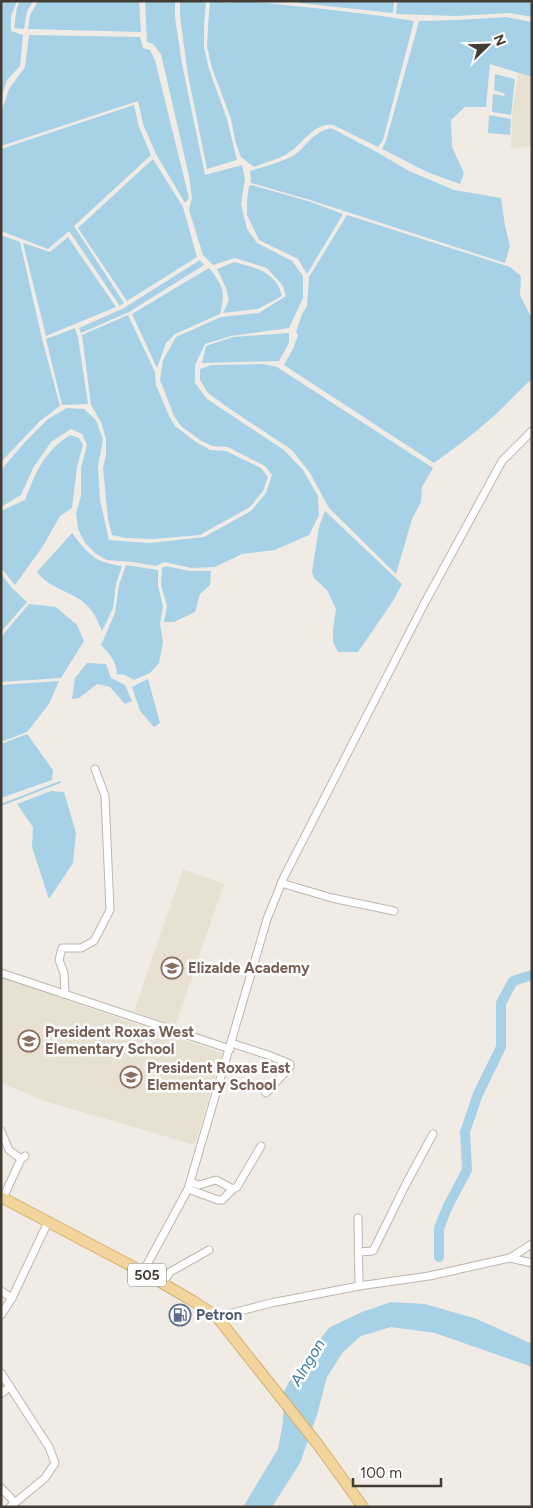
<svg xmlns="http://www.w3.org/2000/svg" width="533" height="1508" viewBox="0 0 533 1508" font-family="Figtree,sans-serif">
<rect width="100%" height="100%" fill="#f0ece5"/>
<!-- education -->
<g fill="#e8e0d0">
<path d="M518,73L532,77V145L511,149L512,116Z"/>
<path d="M183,869L224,884L175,1026L134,1011Z"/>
<path d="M1,976L69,1001L222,1053L195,1145L41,1100L1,1082Z"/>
</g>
<!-- water -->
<g fill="#a7d1e7">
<path d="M1,1H17L11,16V31L23,35L20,66L7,80L1,98Z"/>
<path d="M20,1H33L27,11L24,29L14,28L17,7Z"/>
<path d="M38,1H139L141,32L28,29L30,15Z"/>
<path d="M145,1H175V17L182,64L205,175L242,165L245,179L241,204L247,229L257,243L292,261L303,276V298L289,328L231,336L205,344L195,365V383L207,399L284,450L303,470L318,496L319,515L309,535L275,550L242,554L215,567L191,568L164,562L156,566L132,562L107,560L96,554L85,543L78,529L76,513L81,496V468L87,445L82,434L71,429L51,442L33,468L21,495L1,507V470L25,442L48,419L67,408L84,409L96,420L103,440L98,466L100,500L109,540L149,543L204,537L251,511L266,493L272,475L265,466L228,447L212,446L200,440L181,426L174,416L160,380L163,360L176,337L221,317L259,313L286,296L283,286L267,268L235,258L213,265L203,255L189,210L192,198L189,176L161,54L153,44L147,42Z"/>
<path d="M180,1H206L204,26V47L209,69L227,119L237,160L207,169L188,75L180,16Z"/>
<path d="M210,1H223L228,3C243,0 269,3 285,5C328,9 371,14 414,21L383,140L378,147L333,125C315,122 304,142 291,151C281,159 266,162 254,167L241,157L236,144L231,119L212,68L207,47L208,26Z"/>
<path d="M299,1H394L393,13L299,3Z"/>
<path d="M397,1H532V17L510,13L456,16L396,14Z"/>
<path d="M506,17L532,22V77L490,64L486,107H465L451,120L452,147L464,173L460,184L427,172L382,149L386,141L419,21L456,20Z"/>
<path d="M29,35L140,37L143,48L150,50L155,60L189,198L185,203L156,154L143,124L138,101L1,146V113L9,89L25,67Z"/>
<path d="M495,74L515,79L511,115L492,112L493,94L504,96L505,94L494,90Z"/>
<path d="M134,105L139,127L151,155L74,226L124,303L120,306L69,231L48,249L1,231V149Z"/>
<path d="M489,115L511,119L510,135L488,133Z"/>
<path d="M331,128L375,151L409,171L454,190L501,198L505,226L510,246L505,263L310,200L251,183L250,171C263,167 278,163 291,157C307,148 310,133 331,128Z"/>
<path d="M153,159L183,207L197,257L127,301L78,228Z"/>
<path d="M251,185L308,201L343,214L307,274L298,259L259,240L247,215V200L249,186Z"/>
<path d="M347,215L510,267L521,276L520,295L532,319V379C519,390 508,403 496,414C476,432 455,448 434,463L284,365L293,349L298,335L296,332L302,314L307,306L309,277Z"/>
<path d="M1,235L20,242L42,339L60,406L40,421L1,462Z"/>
<path d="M68,237L116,307L46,336L23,243L50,252Z"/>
<path d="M200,260L204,265L129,312L81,333L79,328L124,308Z"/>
<path d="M234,262C255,268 276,271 282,296L258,309L223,313L229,300L226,288L217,269Z"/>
<path d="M209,268C223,285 226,293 220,314L175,334L166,343L157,368L132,314Z"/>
<path d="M128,315L155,372L156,385L169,416L175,426L196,442L210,450L226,451L261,468L268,477L263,491L250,507L200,535L153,539L125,538L112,535L108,519L103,468L106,455V439L101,422L91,405L82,335Z"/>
<path d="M75,328L78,337L88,404L62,405L46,339Z"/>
<path d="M289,333V343L279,361L202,363L206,346L233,337Z"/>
<path d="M263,364L277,367L433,468L422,487L421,502L412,519L396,574L329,508L310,473L292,450L230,409L208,393L200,380V369L211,365Z"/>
<path d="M70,435L79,438L83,445L77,467L72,508L60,516L43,546L15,585L1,568V511L25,500C36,471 44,452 70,435Z"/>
<path d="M325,511L402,584L393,601L358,652H338L333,642V629L336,609L327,590L314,578L312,572L319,527Z"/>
<path d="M72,533C89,555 94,562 122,566L116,584L113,608L102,631C99,625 96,616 91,610C78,592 50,590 37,572Z"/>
<path d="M126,565L158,570V586L163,606L160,624L163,642L159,663L150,673L134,680L125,675L117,674C116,661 110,654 101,645L115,613L119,585Z"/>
<path d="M166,566L190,571H211L210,585L200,594L195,612L174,622H164L167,606L161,585L162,568Z"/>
<path d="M1,574L12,588L27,602L1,632Z"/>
<path d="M29,604L56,607L77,625L84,641L61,678L1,682V637Z"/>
<path d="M87,663L106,664L111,678L125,685L132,701L125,704L110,687L97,684L79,698L72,699L75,678Z"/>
<path d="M148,679L160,723L154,727L140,711L132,687Z"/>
<path d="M59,681L49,704L27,732L1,742V685Z"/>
<path d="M27,734L53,770L52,780L1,798V744Z"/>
<path d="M51,791L64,792L76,833L73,863L49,899L32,847L33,827L17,804Z"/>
<path d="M391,1302L425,1304L477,1319L532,1344V1367L435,1333L391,1327L361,1336L343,1352L327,1377L317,1415L300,1463L272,1507H243L278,1449L283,1422L284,1392L290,1380L308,1360L315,1345L330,1327L362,1312Z"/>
</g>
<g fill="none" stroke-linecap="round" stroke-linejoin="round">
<!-- stream -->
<path stroke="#a7d1e7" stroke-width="2" d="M1,805L60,782"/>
<!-- river -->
<path stroke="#a7d1e7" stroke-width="10" d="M439,1257V1228L448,1206L467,1170L465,1132L478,1094L501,1047V1003L513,981L532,975"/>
<!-- street casing -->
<g stroke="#bdb6ac" stroke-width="9">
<g id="street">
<path d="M281,883L332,898L394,911"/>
<path d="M1,973L230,1049"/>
<path d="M65,994L64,973L59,960L62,948H81L94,941L110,910L105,796L95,769"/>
<path d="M231,1043L268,1055L290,1064V1067L266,1093"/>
<path d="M1,1131L9,1150L21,1159"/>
<path d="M188,1189L218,1200H222L233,1189L216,1180L199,1185L190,1182"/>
<path d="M233,1189L237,1187L261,1146"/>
<path d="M3,1198L21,1159L25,1156"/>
<path d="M358,1218L359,1286"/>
<path d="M359,1252L373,1251L406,1184L433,1134"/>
<path d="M510,1258L532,1263"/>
<path d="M143,1272L188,1189L267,919L284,877L423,606L502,461L532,431"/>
<path d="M162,1284L170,1272L209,1250"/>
<path d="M1,1291L12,1298"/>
<path d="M1,1315L12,1298L48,1222"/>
<path d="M217,1317L271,1303L359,1286L429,1276L510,1258L532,1244"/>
<path d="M1,1373L49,1447L55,1463L45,1478L10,1507"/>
<path d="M1,1394L10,1386"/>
<path d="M1,1488L11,1498L14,1504"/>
</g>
</g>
<!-- primary casing -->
<g stroke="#d5b06e" stroke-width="12">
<path id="primary" d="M1,1197L143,1272L193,1301L217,1317L319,1446L363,1507"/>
</g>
<!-- street -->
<use href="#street" stroke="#fff" stroke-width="7"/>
<!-- primary -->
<use href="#primary" stroke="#f2d59c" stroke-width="10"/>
</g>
<!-- icons -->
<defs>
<g id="school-ring" transform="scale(1.125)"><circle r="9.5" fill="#fff" stroke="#8d6e63" stroke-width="1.5"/><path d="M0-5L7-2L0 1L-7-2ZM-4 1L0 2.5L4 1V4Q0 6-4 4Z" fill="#8d6e63"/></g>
<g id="fuel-ring" transform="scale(1.125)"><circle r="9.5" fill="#fff" stroke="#5c6f8a" stroke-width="1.5"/><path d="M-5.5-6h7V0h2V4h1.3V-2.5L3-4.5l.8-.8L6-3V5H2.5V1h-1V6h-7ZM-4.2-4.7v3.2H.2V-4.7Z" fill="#5c6f8a"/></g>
</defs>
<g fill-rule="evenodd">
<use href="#school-ring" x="172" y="968"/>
<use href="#school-ring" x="29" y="1041"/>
<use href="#school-ring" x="131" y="1077"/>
<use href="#fuel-ring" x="180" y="1315"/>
</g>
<g text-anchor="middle" stroke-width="5" stroke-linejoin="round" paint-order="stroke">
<!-- shield labels -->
<rect fill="#fff" stroke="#7b7672" stroke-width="1" x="128" y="1263.5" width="38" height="23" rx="4"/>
<g font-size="14" font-weight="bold" fill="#423c35">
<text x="147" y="1280">505</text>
</g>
<!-- education labels -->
<g font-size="15" font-weight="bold" fill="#785e54" stroke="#fff" text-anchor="start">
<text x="188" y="973">Elizalde Academy</text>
<text x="45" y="1037">President Roxas West<tspan x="45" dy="17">Elementary School</tspan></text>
<text x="147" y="1073">President Roxas East<tspan x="147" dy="17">Elementary School</tspan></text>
</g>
<!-- service labels -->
<g font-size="15" font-weight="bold" fill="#4e5e75" stroke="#fff" text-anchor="start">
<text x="196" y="1320">Petron</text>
</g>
<!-- water labels -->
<g font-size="16" font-style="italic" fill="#3b7ca1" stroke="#fff">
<text transform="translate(307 1362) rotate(-59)" y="6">Alngon</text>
</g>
</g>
<!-- border -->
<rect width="533" height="1508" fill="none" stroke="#423c35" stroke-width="5"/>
<!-- north arrow -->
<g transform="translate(488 45) rotate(67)" stroke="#ffffff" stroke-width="4" paint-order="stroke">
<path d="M0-4L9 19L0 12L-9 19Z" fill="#423c35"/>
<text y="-8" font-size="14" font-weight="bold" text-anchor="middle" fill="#423c35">N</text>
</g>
<!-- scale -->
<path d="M353 1478v8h88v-8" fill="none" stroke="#423c35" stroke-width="2.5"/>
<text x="360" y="1478" font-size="15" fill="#423c35" stroke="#ffffff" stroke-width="4" paint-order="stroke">100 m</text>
</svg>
